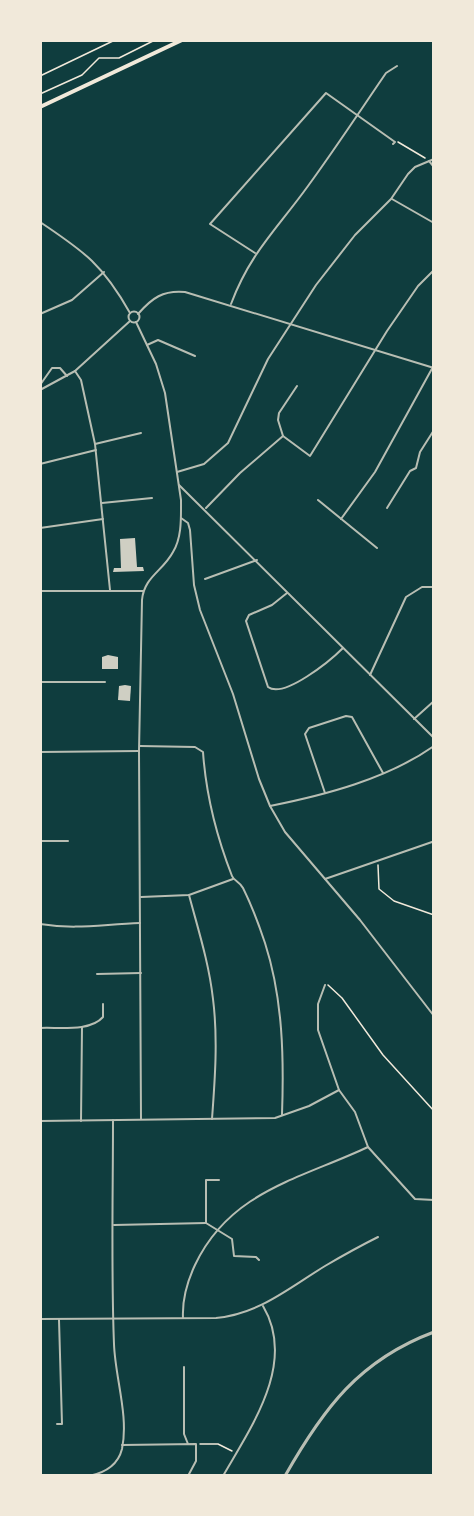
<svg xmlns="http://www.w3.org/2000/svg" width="474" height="1516" viewBox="0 0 474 1516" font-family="'Work Sans',sans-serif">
<rect width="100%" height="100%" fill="#0f3d3e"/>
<!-- building -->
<g fill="#cfcfc3">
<path d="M135,538L137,567H143L144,571L113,572L114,568H121L120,539Z"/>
<path d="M108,655L118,657V669H102V657Z"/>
<path d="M125,685L131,686L130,701L118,700L119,686Z"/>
</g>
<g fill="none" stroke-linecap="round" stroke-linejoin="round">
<!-- path -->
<g stroke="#f1e9da" stroke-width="1.5">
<path d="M40,76L115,40"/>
<path d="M40,94L82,75L99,58H119L155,40"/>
<path d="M398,142L425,158"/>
<path d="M378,865L379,889L394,901L434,915"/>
<path d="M328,985L342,998L383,1055L434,1111"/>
<path d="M200,1444H218L232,1451"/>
</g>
<!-- minor -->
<g stroke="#b8beb3" stroke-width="2">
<path d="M429,161L434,167"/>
<path d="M392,199L434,223"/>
<path d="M40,222C85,252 103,265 130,313"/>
<path d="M255,253L210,224L326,93L395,142L393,144"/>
<path d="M231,304C250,253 277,229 308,186C335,149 360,111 386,73L397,66"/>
<circle cx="134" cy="317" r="5.5"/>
<path d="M40,314L72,300L104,272"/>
<path d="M138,314C152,298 163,290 185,292L434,368"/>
<path d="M136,322L156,364L165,393L181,500C181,518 182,537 173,552C163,571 144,577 142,600L139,751L141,1119"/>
<path d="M147,345L158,340L195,356"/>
<path d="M75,371L81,380L95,444L110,590"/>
<path d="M40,385L52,368H60L67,376"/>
<path d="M40,390L75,371L130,321"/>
<path d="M283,436L310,456L387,331L418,286L434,270"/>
<path d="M95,444L141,433"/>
<path d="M40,464L96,450"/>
<path d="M177,472L204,464L228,443L268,359L316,285L355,235L391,199L408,174L415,167L434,159"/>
<path d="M179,485L434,738"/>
<path d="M318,500L377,548"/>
<path d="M102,503L152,498"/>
<path d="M206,508L240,473L283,436L278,420L279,413L297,386"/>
<path d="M387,508L410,471L416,468L420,452L434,430"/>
<path d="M181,518L188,523L190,530L194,585L200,610L233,694L259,779L270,806L285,832L360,920L434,1016"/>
<path d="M341,519L375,472L434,365"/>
<path d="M40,528L103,519"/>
<path d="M205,579L257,560"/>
<path d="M40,591H143"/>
<path d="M287,593L272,605L249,615L246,621L268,687C284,699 331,660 343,648"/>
<path d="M370,675L406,597L422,587H434"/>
<path d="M40,682H105"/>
<path d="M414,719L434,701"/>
<path d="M140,746L195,747L203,752C206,795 216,835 232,876C234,881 240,882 243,888C252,906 259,925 265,943C283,999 284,1058 282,1115"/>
<path d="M40,752L139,751"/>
<path d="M325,793L305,734L309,728L346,716L352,717L383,773"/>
<path d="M270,806C325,795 387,779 434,746"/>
<path d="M40,841H68"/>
<path d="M325,879L432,842"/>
<path d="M189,895C198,929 209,963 213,999C218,1038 215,1079 212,1119"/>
<path d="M141,897L189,895L233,879"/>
<path d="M40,924C78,930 103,924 140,923"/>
<path d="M97,974L141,973"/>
<path d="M325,985L318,1004V1030L339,1090L355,1112L368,1147L415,1199L434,1200"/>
<path d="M40,1028C59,1027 90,1032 103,1017V1004"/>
<path d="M40,1121L275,1118L309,1106L339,1090"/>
<path d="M81,1121L82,1027"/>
<path d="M219,1180H206V1223L232,1239L234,1256L256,1257L259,1260"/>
<path d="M114,1225L206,1223"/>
<path d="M183,1318C182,1298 187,1282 195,1265C230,1191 300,1179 368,1147"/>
<path d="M40,1319L216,1318C259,1314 289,1288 325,1266C342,1256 360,1246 378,1237"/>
<path d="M184,1367V1434L188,1444"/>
<path d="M57,1424H62L59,1320"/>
<path d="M122,1445L196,1444V1461L188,1476"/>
<path d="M89,1476C104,1473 118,1465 122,1449C129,1416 115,1377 114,1344C111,1270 113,1195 113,1120"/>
<path d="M223,1476C251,1427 297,1363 263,1306"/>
</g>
<!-- tertiary -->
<path stroke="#b8beb3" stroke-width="3" d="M285,1476C323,1409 359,1360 434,1332"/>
<!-- primary -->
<path stroke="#f1e9da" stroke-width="4" d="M40,107L182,40"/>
</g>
<!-- border -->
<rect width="474" height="1516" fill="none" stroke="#f1e9da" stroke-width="84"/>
</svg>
